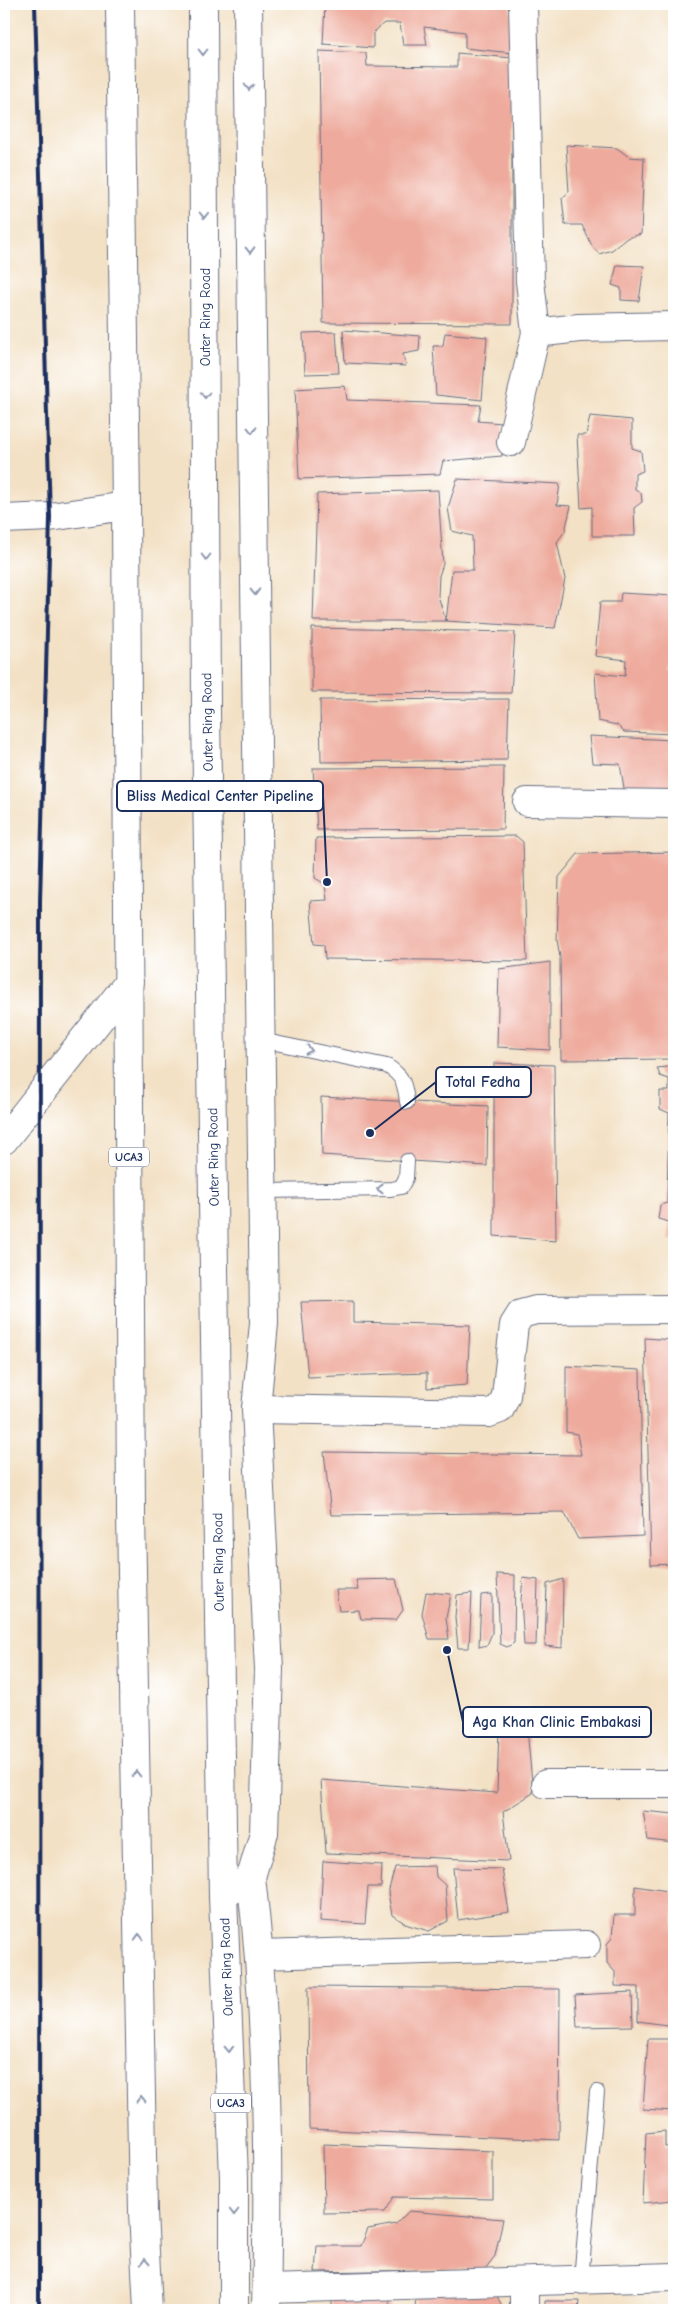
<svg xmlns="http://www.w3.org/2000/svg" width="678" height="2314" viewBox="0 0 678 2314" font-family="'Comic Neue',sans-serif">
<rect width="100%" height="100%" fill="#fff"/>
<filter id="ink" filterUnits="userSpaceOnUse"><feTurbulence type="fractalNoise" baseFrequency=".02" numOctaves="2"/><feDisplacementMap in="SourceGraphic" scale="10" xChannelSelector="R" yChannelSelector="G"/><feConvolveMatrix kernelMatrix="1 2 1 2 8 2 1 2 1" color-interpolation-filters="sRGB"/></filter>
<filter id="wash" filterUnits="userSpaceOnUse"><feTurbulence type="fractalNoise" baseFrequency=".0096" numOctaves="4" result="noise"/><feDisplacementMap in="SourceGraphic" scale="20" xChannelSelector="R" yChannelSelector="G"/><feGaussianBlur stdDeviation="1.12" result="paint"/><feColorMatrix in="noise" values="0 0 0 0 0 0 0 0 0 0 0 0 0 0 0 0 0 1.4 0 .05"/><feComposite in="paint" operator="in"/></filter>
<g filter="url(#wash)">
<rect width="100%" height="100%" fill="#f3e1c5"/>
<g id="blocks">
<!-- building -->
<g fill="#eeaa9c">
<path d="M325,4H510L512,53L465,48V32L424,27L427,45H403L400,23H384L373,33V48L323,44Z"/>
<path d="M319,51L366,53L367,66L457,67V53L512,58V324L323,323Z"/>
<path d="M566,145L617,148L629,157L644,158L641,234L627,238L612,250L599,254L592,246L582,225H565L562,198L569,192Z"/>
<path d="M617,265L644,266L639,301L621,300V288L612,285Z"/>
<path d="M343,330L420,336L419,351L403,354L406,366L345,363Z"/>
<path d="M336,332L339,373L305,374L303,333Z"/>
<path d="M445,333L487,337L482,400L436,395L433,346H443Z"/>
<path d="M345,386L347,400L481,405L478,421L502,423V456L443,461L440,474L299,479L295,389Z"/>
<path d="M590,416L632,420V448L641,451L643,471L635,474V489L641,493L642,502L634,508L635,536H592V507L581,508L577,435H586Z"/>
<path d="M457,479L560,484L557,505L571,506L565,531L557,542L565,579L555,628L446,621H313L317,494L438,490L443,564L439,576L438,596L446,621L452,570H473L472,536L452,531L448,508Z"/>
<path d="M621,593L674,596V652L670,671H674V734L624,732L617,725L598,721L595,673L625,676L626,660L595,656L600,602H620Z"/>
<path d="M312,628L515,632L511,693L312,692Z"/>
<path d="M509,699L507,760L321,762L320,700Z"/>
<path d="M589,736L674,740V795L625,794L620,764L592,763Z"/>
<path d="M504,767L503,829L317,830L313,768Z"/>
<path d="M516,836L523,842L527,961L325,959L324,945L314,944L310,901L327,900L325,884L315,878L316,838Z"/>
<path d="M674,852V1059L561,1060L560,957L557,940L559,877L578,854Z"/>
<path d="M550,962V1050L497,1047L499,969Z"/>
<path d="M494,1063L554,1065L556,1241L494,1236Z"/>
<path d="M667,1067L674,1068V1240H669V1222L658,1219L660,1205L667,1203L669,1113L660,1109V1091H669V1079L660,1076L657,1068Z"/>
<path d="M321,1097L488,1106L487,1166L322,1155Z"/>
<path d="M353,1301V1322L470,1325L467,1385L427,1388V1373L308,1377L301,1302Z"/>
<path d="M645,1338L674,1340V1564L651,1565Z"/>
<path d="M566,1366L640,1370L643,1536L578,1539L564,1512L331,1515L324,1452L581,1455L577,1434L566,1432Z"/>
<path d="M497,1574L515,1575L514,1643L507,1647L500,1644Z"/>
<path d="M523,1578L538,1580L536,1645H524L521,1600Z"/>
<path d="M396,1579L403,1610L396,1620L361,1619L359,1610L339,1611L336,1590H358L356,1580Z"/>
<path d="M563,1579L562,1648L545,1646L547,1584Z"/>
<path d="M426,1592L451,1594L446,1618L449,1639H429L422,1614Z"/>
<path d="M472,1593L469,1648H458L455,1617L457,1595Z"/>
<path d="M492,1594V1633L487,1645L479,1647L481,1595Z"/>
<path d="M499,1726L527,1729L533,1793L503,1812L509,1861L326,1853L321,1780L497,1793Z"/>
<path d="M643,1811L674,1814V1843L648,1840Z"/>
<path d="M323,1861L382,1865L381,1887H368L365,1924L320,1921Z"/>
<path d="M435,1866L436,1877L445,1885L448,1921L429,1931L408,1925L392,1915L388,1893L395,1867Z"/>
<path d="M453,1868L502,1869L509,1912L458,1920Z"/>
<path d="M635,1886L674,1892V2026L638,2021V1987L615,1986V1972L607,1963V1944L612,1938L614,1915H635Z"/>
<path d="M308,1987L560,1989L559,2140L309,2129Z"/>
<path d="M632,1992L633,2026L577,2027L575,1995Z"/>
<path d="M648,2039H674V2111L643,2109Z"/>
<path d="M665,2131V2147L674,2146V2200L643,2203L646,2133Z"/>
<path d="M323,2144L493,2151V2199L394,2197L385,2212L324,2213Z"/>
<path d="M409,2211L503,2219L495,2256L485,2269L315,2272L317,2246H361L368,2229L396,2224Z"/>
<path d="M495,2292L502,2306L501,2310H415L416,2293Z"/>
<path d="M386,2294L392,2310H332V2295Z"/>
<path d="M545,2301H579L578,2310H545Z"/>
</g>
</g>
</g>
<g filter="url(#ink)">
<use href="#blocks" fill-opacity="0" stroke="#676d82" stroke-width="1"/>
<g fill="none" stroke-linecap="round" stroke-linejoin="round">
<!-- service casing -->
<g stroke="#676d82" stroke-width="16">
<g id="service">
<path d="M261,1040L387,1066C403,1076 405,1084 407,1102"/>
<path d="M263,1191L391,1189L401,1187L406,1178L407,1161"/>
<path d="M581,2280L597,2092"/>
</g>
</g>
<!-- minor casing -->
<g stroke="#676d82" stroke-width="30">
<g id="minor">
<path d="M523,4L530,281L536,333L579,328L674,326"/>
<path d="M511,442L536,333"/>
<path d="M4,519L50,517L126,506"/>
<path d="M527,802L674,804"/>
<path d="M4,1140L129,982"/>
<path d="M256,1409L489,1413L500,1409L506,1396L514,1325L521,1314L536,1310L674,1309"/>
<path d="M546,1784H674"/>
<path d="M251,1877C268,2021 269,2165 266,2310"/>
<path d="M260,1955L586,1945"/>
<path d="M524,2310V2283"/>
</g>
</g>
<!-- tertiary casing -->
<g stroke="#676d82" stroke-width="30">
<path id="tertiary" d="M267,2289L674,2277"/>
</g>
<!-- secondary casing -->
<g stroke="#676d82" stroke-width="30">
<path id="secondary" d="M223,1896L251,1877L264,1833L269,1669L256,1409L264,1323L248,4"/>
</g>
<!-- primary casing -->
<g stroke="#676d82" stroke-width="30">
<g id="primary">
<path d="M120,4L126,506L131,1514L143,2212L148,2310"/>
<path d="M203,4L206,712L223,1896L234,2178V2310"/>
</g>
</g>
<!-- service -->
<use href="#service" stroke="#fff" stroke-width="14"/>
<!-- minor -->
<use href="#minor" stroke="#fff" stroke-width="28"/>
<!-- tertiary -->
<use href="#tertiary" stroke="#fff" stroke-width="28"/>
<!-- secondary -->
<use href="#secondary" stroke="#fff" stroke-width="28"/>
<!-- primary -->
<use href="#primary" stroke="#fff" stroke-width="28"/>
<!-- rail -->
<path stroke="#1b2f5e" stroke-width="4" d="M35,4L50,517L40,901L39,2310"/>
</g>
<!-- one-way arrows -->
<defs><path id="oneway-chevron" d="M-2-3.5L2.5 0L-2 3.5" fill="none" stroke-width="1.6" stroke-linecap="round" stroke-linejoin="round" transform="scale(1.25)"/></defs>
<g stroke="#8d97ae">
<use href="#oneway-chevron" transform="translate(203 52) rotate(90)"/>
<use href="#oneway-chevron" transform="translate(249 87) rotate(90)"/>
<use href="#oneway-chevron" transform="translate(204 215) rotate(90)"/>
<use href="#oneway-chevron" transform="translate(250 250) rotate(89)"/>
<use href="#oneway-chevron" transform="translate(205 395) rotate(90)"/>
<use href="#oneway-chevron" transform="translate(252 430) rotate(89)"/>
<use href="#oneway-chevron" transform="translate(206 557) rotate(90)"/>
<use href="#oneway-chevron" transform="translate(255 592) rotate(89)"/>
<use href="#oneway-chevron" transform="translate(309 1050) rotate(12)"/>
<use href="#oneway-chevron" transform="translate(380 1189) rotate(179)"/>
<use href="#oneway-chevron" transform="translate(136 1774) rotate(-91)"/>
<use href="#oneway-chevron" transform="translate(139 1937) rotate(-91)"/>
<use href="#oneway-chevron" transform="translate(229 2049) rotate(88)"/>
<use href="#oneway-chevron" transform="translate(141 2099) rotate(-91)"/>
<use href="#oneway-chevron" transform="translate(234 2212) rotate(90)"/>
<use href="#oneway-chevron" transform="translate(145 2262) rotate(-93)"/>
</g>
</g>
<g text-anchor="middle" stroke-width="5" stroke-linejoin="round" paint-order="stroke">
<!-- shield labels -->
<g fill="#fff" stroke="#5f6d8e" stroke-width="1">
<rect x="109" y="1147.5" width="40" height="19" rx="4"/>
<rect x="211" y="2093.5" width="40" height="19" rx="4"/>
</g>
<g font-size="12" font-weight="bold" fill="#1b2f5e">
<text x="129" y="1161">UCA3</text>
<text x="231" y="2107">UCA3</text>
</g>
<!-- street labels -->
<g font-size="14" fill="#1b2f5e" stroke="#fff">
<text transform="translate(205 317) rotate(-90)" y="5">Outer Ring Road</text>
<text transform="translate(207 722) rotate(-91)" y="5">Outer Ring Road</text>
<text transform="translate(213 1157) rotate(-91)" y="5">Outer Ring Road</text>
<text transform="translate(218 1562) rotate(-91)" y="5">Outer Ring Road</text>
<text transform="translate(226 1967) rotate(-92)" y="5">Outer Ring Road</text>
</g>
</g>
<!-- callouts -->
<path fill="none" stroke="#1b2f5e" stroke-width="2" d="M327 882L323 796M370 1133L436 1082M447 1650L463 1722"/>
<g fill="#1b2f5e" stroke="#fff" stroke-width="2">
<circle cx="327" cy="882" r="5"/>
<circle cx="370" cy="1133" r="5"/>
<circle cx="447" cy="1650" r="5"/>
</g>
<g fill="#fff" stroke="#1b2f5e" stroke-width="2">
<rect x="117" y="781" width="206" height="30" rx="5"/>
<rect x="436" y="1067" width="95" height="30" rx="5"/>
<rect x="463" y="1707" width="188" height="30" rx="5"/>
</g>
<g font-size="15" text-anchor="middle" font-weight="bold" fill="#1b2f5e">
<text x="220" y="801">Bliss Medical Center Pipeline</text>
<text x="483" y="1087">Total Fedha</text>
<text x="557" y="1727">Aga Khan Clinic Embakasi</text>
</g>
<!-- margin -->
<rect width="678" height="2314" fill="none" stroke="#fff" stroke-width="20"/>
</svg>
